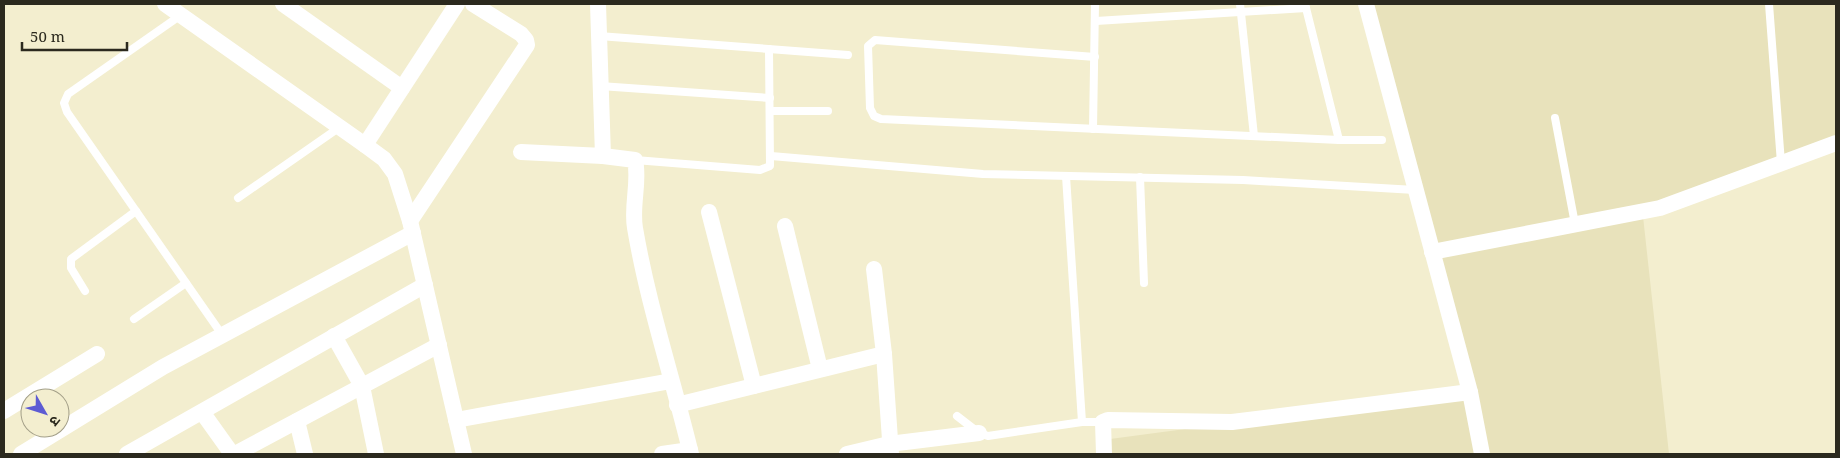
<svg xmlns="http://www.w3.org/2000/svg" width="1840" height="458" viewBox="0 0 1840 458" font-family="'Noto Serif','Noto Sans Devanagari',serif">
<rect width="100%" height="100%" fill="#f3eecf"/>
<!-- built -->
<path fill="#e8e2bb" d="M1372,4H1836V140L1642,207L1669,454H1111L1110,439L1465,392Z"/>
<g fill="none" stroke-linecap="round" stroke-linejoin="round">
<!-- service -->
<g stroke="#fff" stroke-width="8">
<path d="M1240,4L1254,136"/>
<path d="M1769,4L1781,163"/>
<path d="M181,15L68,94L64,103L67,112L223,336"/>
<path d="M1096,21L1306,8"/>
<path d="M599,36L848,55"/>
<path d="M1095,57L875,40L868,46L870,108L874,116L881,119L1339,140L1305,4"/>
<path d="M600,86L770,98"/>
<path d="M770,111H828"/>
<path d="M1555,118L1575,224"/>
<path d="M1093,129L1095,4"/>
<path d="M1339,140H1382"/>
<path d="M771,156L983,174L1243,180L1415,190"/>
<path d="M635,160L760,170L770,166L769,49"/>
<path d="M1066,176L1082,422"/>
<path d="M1140,177L1144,283"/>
<path d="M238,198L340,127"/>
<path d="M85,291L71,268V259L136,211"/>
<path d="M134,319L186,283"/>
<path d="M957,416L979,433L988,436L1082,422H1103"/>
</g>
<!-- minor -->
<g stroke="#fff" stroke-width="16">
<path d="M165,4L365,145L384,159L395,174L410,221L464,454"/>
<path d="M283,4L402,88"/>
<path d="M1366,4L1470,392L1482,454"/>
<path d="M365,145L457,4"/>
<path d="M521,152L603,156L598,4"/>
<path d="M603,156L635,160C640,182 631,205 635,228C648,305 673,379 691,454"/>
<path d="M709,212L754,386"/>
<path d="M410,221L527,45L526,40L521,34L473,4"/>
<path d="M785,226L820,369"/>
<path d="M1432,252L1660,208L1836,143"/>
<path d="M874,269L884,354L891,454"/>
<path d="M334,336L362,386L376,454"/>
<path d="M677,405L884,354"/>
<path d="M4,411L97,354"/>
<path d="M202,412L232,454"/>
<path d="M456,420L671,381"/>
<path d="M297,421L305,454"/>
<path d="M21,454L163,367L413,233"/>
<path d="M127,454L425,285"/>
<path d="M235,454L439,345"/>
<path d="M662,454L690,450"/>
<path d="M847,454L889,444L979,433"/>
<path d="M1104,454L1103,422L1108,420L1232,422L1470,392"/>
</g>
</g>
<!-- border -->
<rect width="1840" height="458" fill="none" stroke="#2b291e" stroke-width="10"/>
<!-- north arrow -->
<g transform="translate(45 413) rotate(129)"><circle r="24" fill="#f3eecf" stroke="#a39f88"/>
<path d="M0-4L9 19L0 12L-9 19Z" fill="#5d5bd3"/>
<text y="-8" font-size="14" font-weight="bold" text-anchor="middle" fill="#2b291e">उ</text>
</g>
<!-- scale -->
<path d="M22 42v8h105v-8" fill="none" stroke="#2b291e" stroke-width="2.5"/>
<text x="30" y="42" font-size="15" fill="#2b291e" stroke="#f3eecf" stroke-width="4" paint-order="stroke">50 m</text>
</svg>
